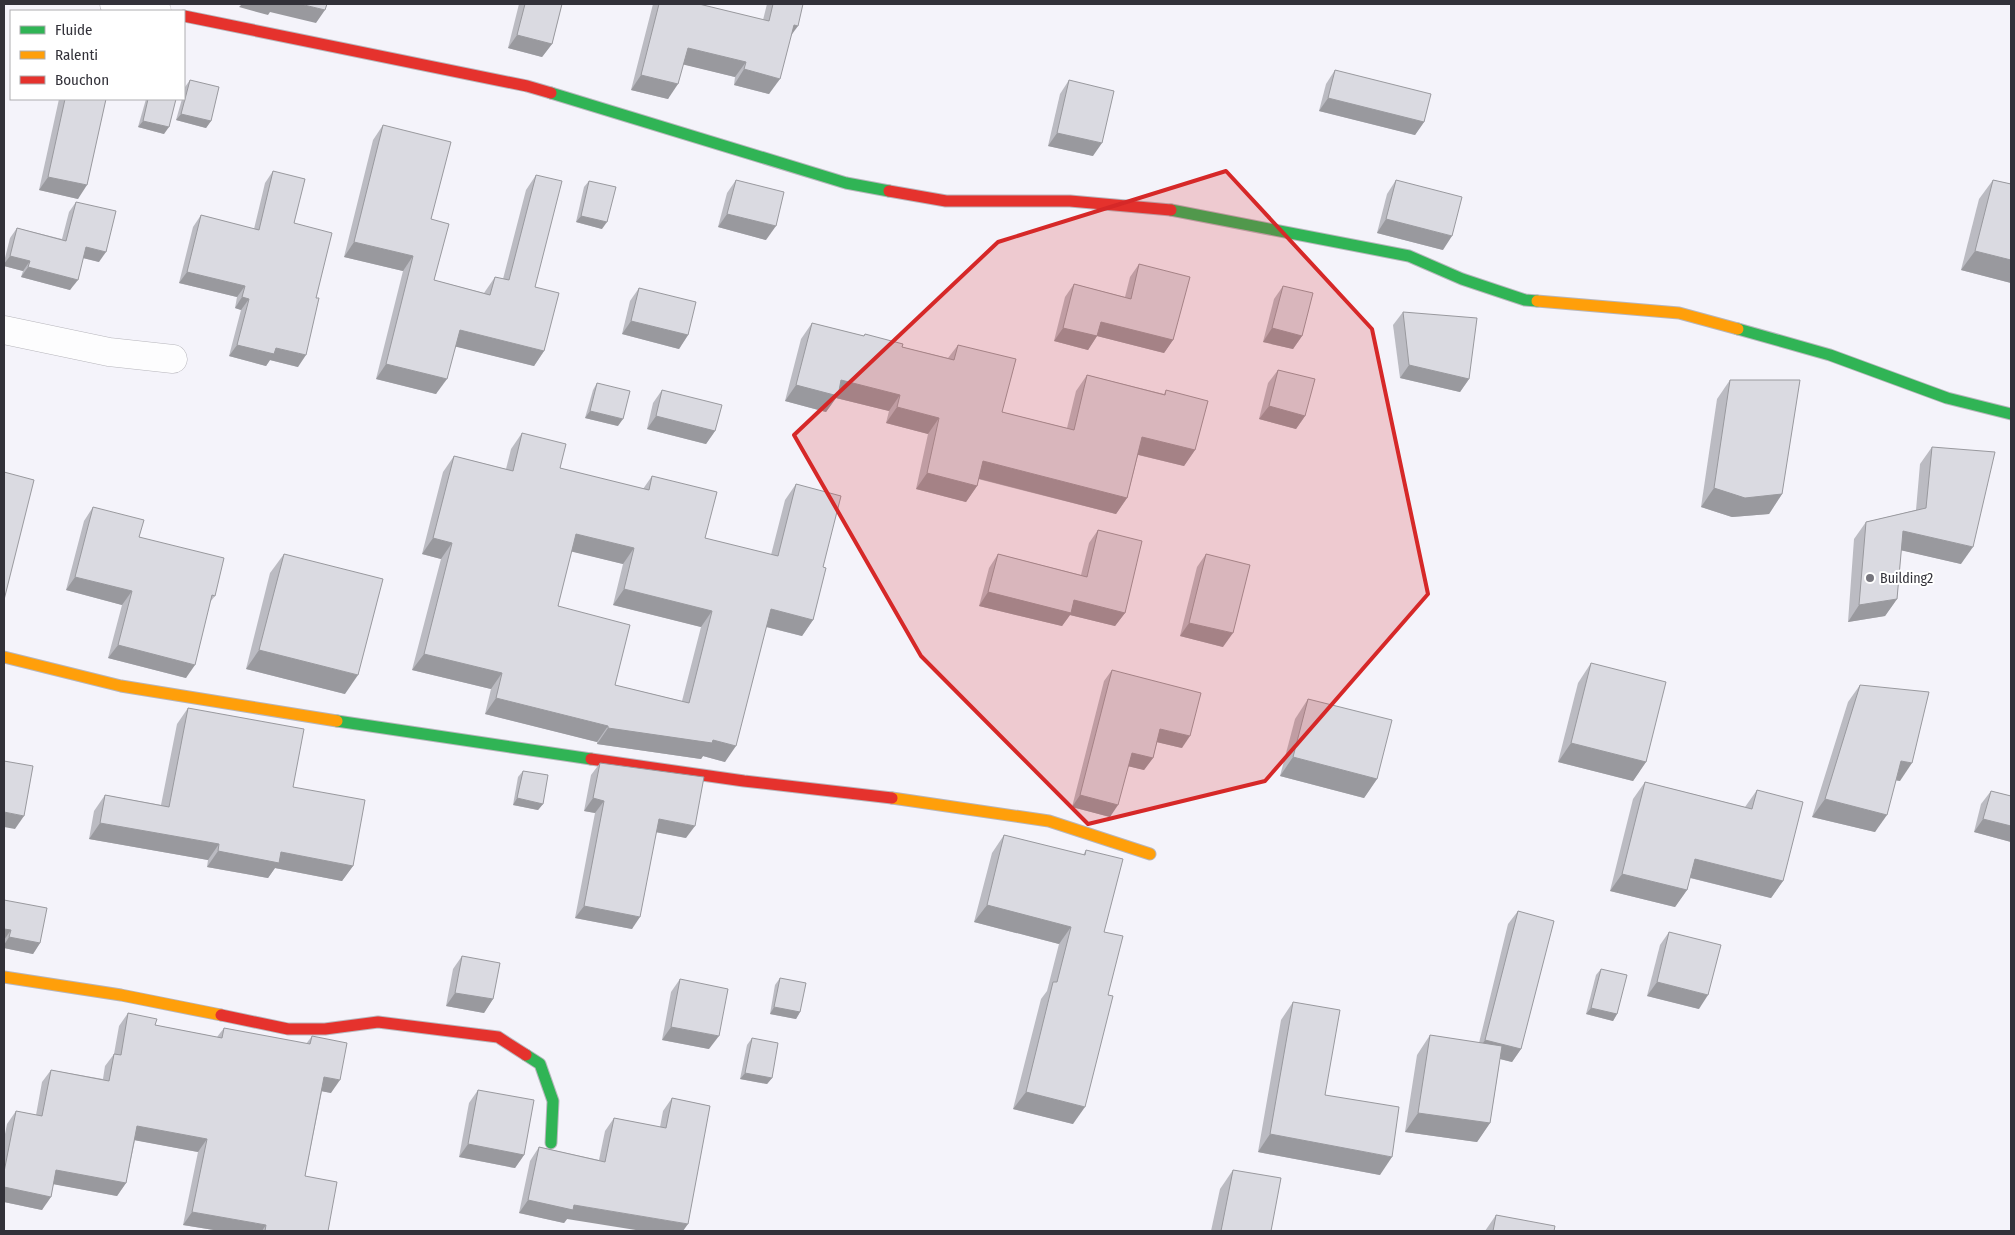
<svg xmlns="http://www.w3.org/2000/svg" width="2015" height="1235" viewBox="0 0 2015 1235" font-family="'Fira Sans Condensed',sans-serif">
<rect width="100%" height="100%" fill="#f4f3fa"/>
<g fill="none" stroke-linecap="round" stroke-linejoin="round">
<!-- street casing -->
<g stroke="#b7b6bc" stroke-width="29">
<g id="street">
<path d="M114,4L157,11"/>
<path d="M4,330L109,352L173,359"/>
</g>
</g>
<!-- fast casing -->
<g stroke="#b7b6bc" stroke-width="13">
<g id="fast">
<path d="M551,93L846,183L889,191"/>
<path d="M1171,210L1409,256L1462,279L1525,300L1537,301"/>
<path d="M1738,329L1830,355L1947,398L2011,414"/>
<path d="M337,721L591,759"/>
<path d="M526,1055L540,1064L553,1101L551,1143"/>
</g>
</g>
<!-- slow casing -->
<g stroke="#b7b6bc" stroke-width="13">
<g id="slow">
<path d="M1537,301L1679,313L1738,329"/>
<path d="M4,657L121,686L337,721"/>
<path d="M892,798L1049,821L1150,854"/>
<path d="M4,977L121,995L221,1015"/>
</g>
</g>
<!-- jam casing -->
<g stroke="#b7b6bc" stroke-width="13">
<g id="jam">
<path d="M184,16L527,86L551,93"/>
<path d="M889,191L946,201H1070L1171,210"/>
<path d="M591,759L744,781L892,798"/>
<path d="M221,1015L288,1029H325L378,1022L498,1037L526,1055"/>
</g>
</g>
<!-- street -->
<use href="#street" stroke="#fdfdfe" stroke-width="28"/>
<!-- fast -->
<use href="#fast" stroke="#30b455" stroke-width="11"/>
<!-- slow -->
<use href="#slow" stroke="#ff9f0a" stroke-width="11"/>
<!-- jam -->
<use href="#jam" stroke="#e5322d" stroke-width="11"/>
</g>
<!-- wall -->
<g fill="#bbbbc2" fill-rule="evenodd">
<path d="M519,4H562L552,44L542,57L508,48Z"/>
<path d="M653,4H699L763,20L767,4H803L769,94L734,85L735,77L683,64L668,99L631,90Z"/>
<path d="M1335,70L1424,122L1415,135L1319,111L1326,84Z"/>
<path d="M190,80L211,121L206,128L176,120L182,99H184V91L185,87Z"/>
<path d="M1069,80L1093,156L1048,146L1060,94Z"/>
<path d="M59,99H106L78,199L39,190Z"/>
<path d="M146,99H173L164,134L138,127Z"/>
<path d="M383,125L431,219L434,280L484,293L495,277L503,279L526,190L536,175L535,287L544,351L534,366L455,346L436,394L376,379L403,271L344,257L373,140Z"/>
<path d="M273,171L294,223L298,367L270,360L266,366L229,356L241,310L235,308L237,297L179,283L193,227L201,215L254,229L265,183Z"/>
<path d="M736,180L766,240L718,227L727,193Z"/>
<path d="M1396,180L1443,250L1377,233L1387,194Z"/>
<path d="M1993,180L2011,184V283L1961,270L1979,199Z"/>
<path d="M589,181L602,229L576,222L584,187Z"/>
<path d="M76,202L99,262L83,258L70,290L21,277L23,271L4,266V262L10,238L17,228L62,239L69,212Z"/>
<path d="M1139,264L1173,340L1164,353L1097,336L1088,350L1054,341L1065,297L1074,284L1125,297L1130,277Z"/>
<path d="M1283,286L1302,336L1293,349L1263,342L1274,299Z"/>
<path d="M639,288L688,335L679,349L622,334L630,301Z"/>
<path d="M1403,312L1469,379L1460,392L1400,378L1393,325Z"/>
<path d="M812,323L864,336L865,334L902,347L948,358L958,345L1002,412L1067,428L1076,391L1087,375L1164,394L1166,390L1195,450L1184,466L1138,455L1127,498L1116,514L978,479L977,486L966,502L916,489L928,434L886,423L889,411L836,398L826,412L785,401L801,339Z"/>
<path d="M1278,370L1305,416L1296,429L1259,419L1268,383Z"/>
<path d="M1730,380L1782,494L1769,514L1732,517L1701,507L1717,399Z"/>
<path d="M597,383L618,426L585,418L593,390Z"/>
<path d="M662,390L715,431L706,444L647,429L653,403Z"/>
<path d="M522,433L560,468L643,489L652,476L705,538L771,555L785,500L796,484L823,567L813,620L802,636L766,627L725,762L703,756L701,759L597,744V742L485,714L491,689L412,670L441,559L422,554L443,472L454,456L506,469L511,449ZM571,551L623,564L613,605L701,627L682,701L615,685L558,606Z"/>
<path d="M1932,447L1961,564L1901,550L1897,599L1885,616L1848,622L1854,539L1866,522L1916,510L1920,464Z"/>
<path d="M93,507L139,537L215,596L210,602L186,678L108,658L122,605L66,590L84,521Z"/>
<path d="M1098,530L1125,613L1115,626L1070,615L1062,626L979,606L989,568L998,554L1081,575L1089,543Z"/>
<path d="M284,554L345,694L246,669L270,573Z"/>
<path d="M1206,554L1223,647L1180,636L1197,567Z"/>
<path d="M1591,663L1646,762L1633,781L1558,762L1578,683Z"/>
<path d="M1112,670L1182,748L1157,742L1153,758L1144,770L1128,766L1110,817L1072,807L1104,681Z"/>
<path d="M1860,685L1900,781L1896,780L1875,832L1812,817L1848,702Z"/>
<path d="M1308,699L1377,779L1364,798L1280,776L1295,719Z"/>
<path d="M188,708L293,787L353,866L342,881L275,868L268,878L207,867L208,860L89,839L94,811L105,795L161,805L177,724Z"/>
<path d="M600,763L686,838L656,832L632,929L575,918L595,813L584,811L591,775Z"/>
<path d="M523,771L543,804L538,810L513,805L518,777Z"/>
<path d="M1645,782L1745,807L1757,790L1783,881L1771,898L1690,878L1687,890L1675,907L1610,891L1633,799Z"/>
<path d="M1991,791L2011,796V842L1974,832L1981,804Z"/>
<path d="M1004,835L1083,855L1086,850L1104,932L1073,1124L1013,1109L1041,999L1047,991L1059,944L974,922L992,853Z"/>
<path d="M4,900L40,943L33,954L4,948Z"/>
<path d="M1518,911L1521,1049L1512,1062L1500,1059L1490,1123L1477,1142L1405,1132L1417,1055L1430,1035L1479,1043L1508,924Z"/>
<path d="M1669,932L1699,1009L1647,996L1660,945Z"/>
<path d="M462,956L493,999L484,1013L446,1006L453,969Z"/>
<path d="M1601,969L1617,1014L1613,1021L1586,1014L1596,975Z"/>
<path d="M780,978L800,1012L796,1019L770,1014L775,985Z"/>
<path d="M680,979L709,1049L662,1040L671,992Z"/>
<path d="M1293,1002L1325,1095L1380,1175L1258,1152L1281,1020Z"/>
<path d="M128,1013L155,1025L217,1037L224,1028L306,1044L312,1036L331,1093L322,1091L305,1176L328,1231H220L183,1225L198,1152L135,1140L126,1183L117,1196L54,1184L42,1210L4,1202V1139L7,1124L16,1111L36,1115L42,1082L51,1070L103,1079L105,1066L114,1054L119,1026Z"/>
<path d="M752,1038L772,1078L767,1084L740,1079L747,1045Z"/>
<path d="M478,1090L524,1155L515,1168L459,1157L469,1103Z"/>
<path d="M672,1098L710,1106L567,1219L564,1223L519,1213L530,1161L539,1147L599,1160L605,1131L614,1118L660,1127L663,1111Z"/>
<path d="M1233,1170L1271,1231H1211L1220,1189Z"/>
<path d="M1496,1215L1554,1231H1485Z"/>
</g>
<!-- shaded-wall -->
<g fill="#99999e">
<path d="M242,4H300L325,10L316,23L270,12L268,15L239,7Z"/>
<path d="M794,25L798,26L787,41Z"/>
<path d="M517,35L552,44L542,57L508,48Z"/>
<path d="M688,48L746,62L735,77L677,63Z"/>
<path d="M744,69L780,79L769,94L734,85Z"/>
<path d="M641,75L678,84L668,99L631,90Z"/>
<path d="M1328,98L1424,122L1415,135L1319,111Z"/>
<path d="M181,114L211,121L206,128L176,120Z"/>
<path d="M143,121L169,127L164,134L138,127Z"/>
<path d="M1057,133L1102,143L1093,156L1048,146Z"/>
<path d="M48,177L87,185L78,199L39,190Z"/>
<path d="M727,214L776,226L766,240L718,227Z"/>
<path d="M581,216L607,222L602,229L576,222Z"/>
<path d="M1386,219L1452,236L1443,250L1377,233Z"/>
<path d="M354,242L413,256L403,271L344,257Z"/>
<path d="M86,247L106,252L99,262L79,257Z"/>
<path d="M1975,251L2011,260V283L1961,270Z"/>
<path d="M10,256L30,261L23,271L4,266V264Z"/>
<path d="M28,267L78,280L70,290L21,277Z"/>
<path d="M187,272L245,286L237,297L179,283Z"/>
<path d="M242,297L249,299L241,310L235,308Z"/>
<path d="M631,321L688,335L679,349L622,334Z"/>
<path d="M1101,322L1173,340L1164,353L1097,336L1088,350L1054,341L1063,328Z"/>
<path d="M1272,328L1302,336L1293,349L1263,342Z"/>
<path d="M460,330L544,351L534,366L449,345Z"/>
<path d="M237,345L276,348L306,355L298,367L270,360L266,366L229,356Z"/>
<path d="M386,364L447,379L436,394L376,379Z"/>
<path d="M1409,365L1469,379L1460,392L1400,378Z"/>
<path d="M841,380L900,395L889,411L836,398L826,412L785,401L796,385Z"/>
<path d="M1269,406L1305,416L1296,429L1259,419Z"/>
<path d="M897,407L939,418L928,434L886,423Z"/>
<path d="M590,411L623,419L618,426L585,418Z"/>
<path d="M656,416L715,431L706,444L647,429Z"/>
<path d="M1142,437L1195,450L1184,466L1131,453Z"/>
<path d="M983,461L1127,498L1116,514L972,477Z"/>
<path d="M927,473L977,486L966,502L916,489Z"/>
<path d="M1714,488L1782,494L1769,514L1732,517L1701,507Z"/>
<path d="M1903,531L1973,547L1961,564L1891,548Z"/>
<path d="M576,534L634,548L623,564L565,550Z"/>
<path d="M433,538L452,543L441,559L422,554Z"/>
<path d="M75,577L132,591L122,605L66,590Z"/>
<path d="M624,589L712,611L701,627L613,605Z"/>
<path d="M988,592L1074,600L1125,613L1115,626L1070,615L1062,626L979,606Z"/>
<path d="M1897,599L1885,616L1848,622L1859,605Z"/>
<path d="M771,609L813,620L802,636L759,625Z"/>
<path d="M1189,623L1233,633L1223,647L1180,636Z"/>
<path d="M118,645L195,665L186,678L108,658Z"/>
<path d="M259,650L358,675L345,694L246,669Z"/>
<path d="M424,654L502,673L491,689L412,670Z"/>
<path d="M496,698L608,726L597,742L485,714Z"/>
<path d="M608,728L713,740L736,746L725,762L703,756L701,759L597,744Z"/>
<path d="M1160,729L1190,736L1182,748L1152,741Z"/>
<path d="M1571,743L1646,762L1633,781L1558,762Z"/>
<path d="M1132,753L1153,758L1144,770L1123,765Z"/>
<path d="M1293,757L1377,779L1364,798L1280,776Z"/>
<path d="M1901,761L1912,763L1900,781L1888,779Z"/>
<path d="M1080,795L1118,805L1110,817L1072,807Z"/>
<path d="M517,798L543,804L538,810L513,805Z"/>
<path d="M593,798L604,801L595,813L584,811Z"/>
<path d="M1825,799L1887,815L1875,832L1812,817Z"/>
<path d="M4,812L24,816L15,829L4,827Z"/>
<path d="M659,819L695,826L686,838L650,831Z"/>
<path d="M1983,819L2011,826V842L1974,832Z"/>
<path d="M100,823L219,844L208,860L89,839Z"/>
<path d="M218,851L281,852L353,866L342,881L275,868L268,878L207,867Z"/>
<path d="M1695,859L1783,881L1771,898L1683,876Z"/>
<path d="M1622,874L1687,890L1675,907L1610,891Z"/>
<path d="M987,905L1071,927L1059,944L974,922Z"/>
<path d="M584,906L640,917L632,929L575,918Z"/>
<path d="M4,929L11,930L4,940Z"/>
<path d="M9,937L40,943L33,954L4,948V945Z"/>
<path d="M1657,982L1708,995L1699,1009L1647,996Z"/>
<path d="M455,993L493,999L484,1013L446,1006Z"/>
<path d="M774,1007L800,1012L796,1019L770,1014Z"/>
<path d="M1591,1008L1617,1014L1613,1021L1586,1014Z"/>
<path d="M671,1027L719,1036L709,1049L662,1040Z"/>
<path d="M1485,1040L1521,1049L1512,1062L1476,1053Z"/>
<path d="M745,1073L772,1078L767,1084L740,1079Z"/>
<path d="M324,1077L340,1080L331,1093L315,1090Z"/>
<path d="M1026,1092L1085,1107L1073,1124L1013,1109Z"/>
<path d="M1418,1113L1490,1123L1477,1142L1405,1132Z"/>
<path d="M137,1126L207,1139L198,1152L128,1139Z"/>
<path d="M1270,1134L1392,1157L1380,1175L1258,1152Z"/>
<path d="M468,1144L524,1155L515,1168L459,1157Z"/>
<path d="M56,1170L126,1183L117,1196L47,1183Z"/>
<path d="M4,1187L51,1197L42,1210L4,1202Z"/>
<path d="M528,1200L574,1205L688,1224L683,1231H642L567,1219L564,1223L519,1213Z"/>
<path d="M192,1212L266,1225L262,1231H220L183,1225Z"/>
</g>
<!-- building -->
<g fill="#dadae1" stroke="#99999e" fill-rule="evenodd">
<path d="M300,4H327L325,10Z"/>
<path d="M525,4H562L552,44L517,35Z"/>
<path d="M659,4H699L769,21L773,4H803L798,26L794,25L780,79L744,69L746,62L688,48L678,84L641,75Z"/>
<path d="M1335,70L1431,94L1424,122L1328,98Z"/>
<path d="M190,80L219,87L211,121L181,114Z"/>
<path d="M1069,80L1114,91L1102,143L1057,133Z"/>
<path d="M65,99H106L87,185L48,177Z"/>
<path d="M148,99H176L169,127L143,121Z"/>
<path d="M383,125L451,142L431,219L449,224L434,280L490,295L495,277L509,280L536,175L562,181L535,287L559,293L544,351L460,330L447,379L386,364L413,256L354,242Z"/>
<path d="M273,171L305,179L294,223L332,233L316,298H319L306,355L276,348L274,354L237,345L249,299L242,297L245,286L187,272L201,215L259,230Z"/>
<path d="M736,180L784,192L776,226L727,214Z"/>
<path d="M1396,180L1462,197L1452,236L1386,219Z"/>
<path d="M1993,180L2011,184V260L1975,251Z"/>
<path d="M589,181L616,187L607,222L581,216Z"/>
<path d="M76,202L116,211L106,252L86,247L78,280L28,267L30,261L10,256L17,228L66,241Z"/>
<path d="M1139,264L1190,277L1173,340L1101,322L1097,336L1063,328L1074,284L1131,299Z"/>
<path d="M1283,286L1313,293L1302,336L1272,328Z"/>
<path d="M639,288L696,302L688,335L631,321Z"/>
<path d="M1403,312L1477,318L1469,379L1409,365Z"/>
<path d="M812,323L864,336L865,334L903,344L902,347L954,360L958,345L1016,359L1002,412L1074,430L1087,375L1165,395L1166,390L1208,401L1195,450L1142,437L1127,498L983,461L977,486L927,473L939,418L897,407L900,395L841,380L838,396L796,385Z"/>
<path d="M1278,370L1315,379L1305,416L1269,406Z"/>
<path d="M1730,380H1800L1782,494L1745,498L1714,488Z"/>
<path d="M597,383L630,391L623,419L590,411Z"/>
<path d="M662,390L722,405L715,431L656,416Z"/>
<path d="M522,433L566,444L560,468L649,490L652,476L717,492L705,538L778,556L796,484L841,496L823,567L826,568L813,620L771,609L736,746L713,740L712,743L608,728V726L496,698L502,673L424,654L452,543L433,538L454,456L513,471ZM576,534L634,548L624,589L712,611L689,703L615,685L630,625L558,606Z"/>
<path d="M1932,447L1995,452L1973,547L1903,531L1897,599L1859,605L1866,522L1926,508Z"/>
<path d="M4,472L34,480L4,600Z"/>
<path d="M93,507L144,520L139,537L224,558L215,596L212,595L195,665L118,645L132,591L75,577Z"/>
<path d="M1098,530L1142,541L1125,613L1074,600L1071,613L988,592L998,554L1087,577Z"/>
<path d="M284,554L383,579L358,675L259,650Z"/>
<path d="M1206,554L1250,565L1233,633L1189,623Z"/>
<path d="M1591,663L1666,682L1646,762L1571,743Z"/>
<path d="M1112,670L1201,693L1190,736L1160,729L1153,758L1132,753L1118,805L1080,795Z"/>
<path d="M1860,685L1929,692L1912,763L1901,761L1887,815L1825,799Z"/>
<path d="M1308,699L1392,720L1377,779L1293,757Z"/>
<path d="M188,708L304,729L293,787L365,800L353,866L281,852L279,863L218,851L219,844L100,823L105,795L169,807Z"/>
<path d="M4,761L33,766L24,816L4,812Z"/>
<path d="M600,763L704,777L695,826L659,819L640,917L584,906L604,801L593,798Z"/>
<path d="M523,771L548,775L543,804L517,798Z"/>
<path d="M1645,782L1752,809L1757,790L1803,802L1783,881L1695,859L1687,890L1622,874Z"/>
<path d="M1991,791L2011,796V826L1983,819Z"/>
<path d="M1004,835L1085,855L1086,850L1123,859L1104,932L1123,936L1108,995L1113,996L1085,1107L1026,1092L1053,982H1057L1071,927L987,905Z"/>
<path d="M4,900L47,908L40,943L9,937L11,930L4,929Z"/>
<path d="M1518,911L1554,921L1521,1049L1485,1040Z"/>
<path d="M1669,932L1721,945L1708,995L1657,982Z"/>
<path d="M462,956L500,963L493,999L455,993Z"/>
<path d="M1601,969L1627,975L1617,1014L1591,1008Z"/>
<path d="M780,978L806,983L800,1012L774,1007Z"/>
<path d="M680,979L728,989L719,1036L671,1027Z"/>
<path d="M1293,1002L1340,1010L1325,1095L1399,1107L1392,1157L1270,1134Z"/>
<path d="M128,1013L157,1019L155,1025L222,1038L224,1028L310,1044L312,1036L347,1043L340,1080L324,1077L305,1176L337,1182L328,1231H265L266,1225L192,1212L207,1139L137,1126L126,1183L56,1170L51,1197L4,1187V1172L16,1111L42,1116L51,1070L109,1081L114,1054L121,1055Z"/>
<path d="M1430,1035L1502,1046L1490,1123L1418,1113Z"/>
<path d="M752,1038L778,1043L772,1078L745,1073Z"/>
<path d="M478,1090L534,1100L524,1155L468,1144Z"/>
<path d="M672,1098L710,1106L688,1224L574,1205L573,1210L528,1200L539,1147L605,1162L614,1118L666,1128Z"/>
<path d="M1233,1170L1281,1178L1271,1231H1221Z"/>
<path d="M1496,1215L1555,1226L1554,1231H1493Z"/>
</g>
<!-- marked area -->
<path fill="#d62828" fill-opacity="0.2" stroke="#d62828" stroke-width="4" stroke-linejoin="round" d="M1226,171L1372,329L1428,594L1265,781L1088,824L921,656L794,435L998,242Z"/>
<!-- markers -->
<circle fill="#76757d" stroke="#fff" stroke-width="2" cx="1870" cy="578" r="5"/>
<g text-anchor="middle" stroke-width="4" stroke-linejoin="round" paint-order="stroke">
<!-- poi labels -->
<g font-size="14" fill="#323139" stroke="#fff" text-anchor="start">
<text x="1880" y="583">Building2</text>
</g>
</g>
<!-- border -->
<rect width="2015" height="1235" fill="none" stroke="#323139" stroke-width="10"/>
<!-- legend -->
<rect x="10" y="10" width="175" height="90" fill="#ffffff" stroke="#adadb0"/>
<rect x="20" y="26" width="25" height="8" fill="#30b455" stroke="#adadb0"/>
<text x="55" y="35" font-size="15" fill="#323139">Fluide</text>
<rect x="20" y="51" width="25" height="8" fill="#ff9f0a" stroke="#adadb0"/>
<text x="55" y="60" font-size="15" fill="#323139">Ralenti</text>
<rect x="20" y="76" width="25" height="8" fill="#e5322d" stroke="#adadb0"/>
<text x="55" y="85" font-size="15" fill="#323139">Bouchon</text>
</svg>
